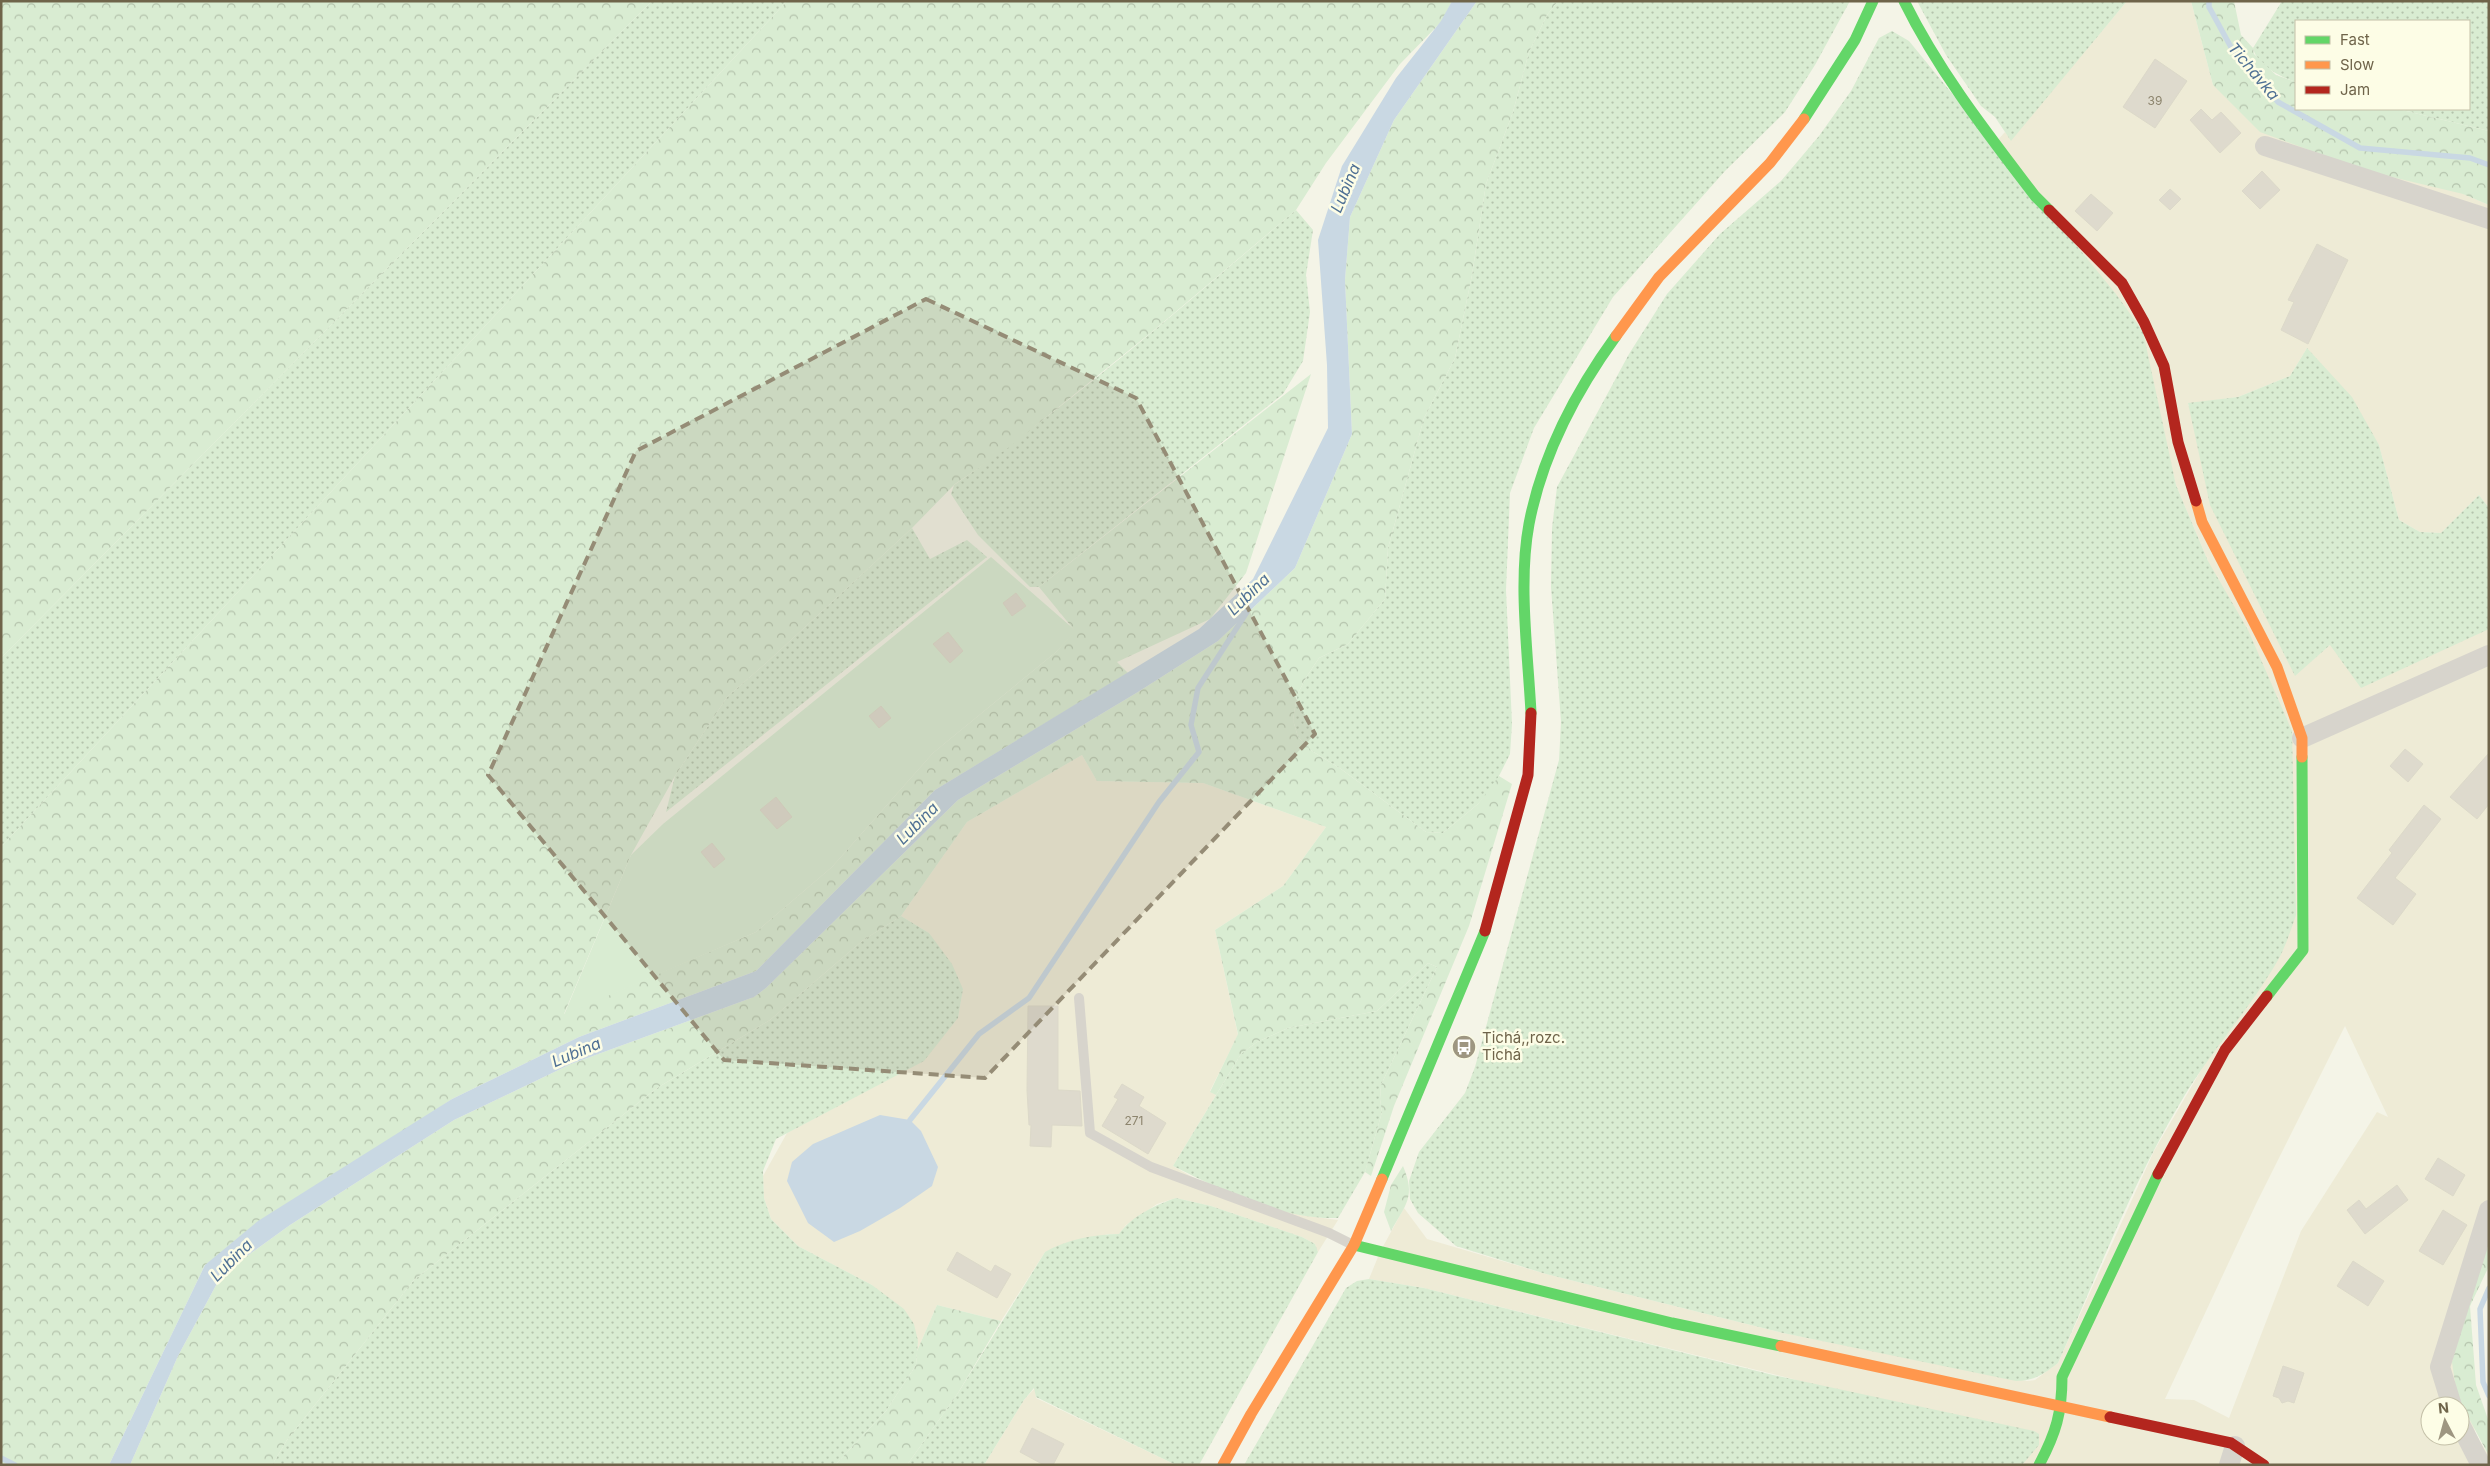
<svg xmlns="http://www.w3.org/2000/svg" width="2490" height="1466" viewBox="0 0 2490 1466" font-family="Inter,sans-serif">
<defs>
<pattern id="grass-dots" width="8" height="8" patternUnits="userSpaceOnUse" patternTransform="scale(1.25)"><rect width="8" height="8" fill="#d9ecd2"/><path d="M2 2h.1M6 6h.1" fill="none" stroke="#b4c3ac" stroke-width="1.8" stroke-linecap="round"/></pattern>
<pattern id="forest-crowns" width="20" height="18" patternUnits="userSpaceOnUse" patternTransform="scale(1.25)"><rect width="20" height="18" fill="#d9ecd2"/><path d="M2 6a3 3 0 1 1 6 0M12 15a3 3 0 1 1 6 0" fill="none" stroke="#b4c3ac"/></pattern>
</defs>
<rect width="100%" height="100%" fill="#f4f4e7"/>
<!-- residential -->
<g fill="#eeebd6" fill-rule="evenodd">
<path d="M2127,1H2191L2213,85L2489,205V508L2479,495L2441,533L2420,532L2399,520L2379,445L2307,348L2290,376L2238,397L2188,404L2295,675L2330,645L2489,629V1245L2480,1262L2462,1343L2475,1433L2489,1456V1465H2028L1793,1379L1424,1288L1369,1279L1380,1252L1404,1208L1427,1239L1546,1274L1783,1333L2027,1381L2035,1380L2058,1363L2154,1151L2204,1065L2208,561L2176,485L2165,440L1988,151L2005,132L2011,140ZM2345,1026L2388,1117L2377,1112L2301,1231L2229,1418L2194,1400L2165,1399L2256,1204ZM2430,1406H2460V1436H2430Z"/>
<path d="M1082,755L1097,781L1203,783L1326,827L1283,886L1215,930L1238,1035L1210,1091L1216,1095L1173,1166L1203,1183L1252,1201L1300,1215L1338,1220L1318,1252L1315,1244L1302,1237L1211,1206L1176,1198L1157,1204L1126,1225L1119,1234H1108L1045,1252L1001,1321L937,1305L917,1351L918,1341L872,1285L798,1246L771,1219L764,1198L763,1176L787,1133L923,1061L958,1018L963,989L929,933L901,916L967,822Z"/>
<path d="M1035,1388L1036,1398L1176,1465H984L1024,1400Z"/>
</g>
<!-- grass -->
<g fill="url(#grass-dots)">
<path d="M652,1H787L1,847V658Z"/>
<path d="M1558,1H1850L1815,65L1785,112L1725,171L1613,297L1534,428L1510,493L1506,590L1512,724L1510,754L1495,784L1478,804L1443,833L1426,832L1341,769L1312,751L1298,737L1293,720L1297,695L1307,676L1319,658L1348,644L1385,599L1388,548L1424,418L1455,358L1472,275L1486,184L1513,112L1529,52L1547,15Z"/>
<path d="M1917,1H2127L2011,141L1995,117L1981,106L1946,55Z"/>
<path d="M2282,1H2489V131L2398,109H2469V21H2296V82C2281,77 2257,66 2253,48Z"/>
<path d="M1892,31L1909,41L2116,294L2143,332L2176,485L2208,561L2248,630L2292,731L2296,915C2290,933 2284,951 2274,967C2245,1015 2207,1056 2179,1105C2132,1184 2096,1278 2058,1363C2044,1374 2034,1381 2016,1381L1783,1333L1546,1274L1456,1246L1418,1213L1410,1199L1409,1181L1419,1152L1465,1093L1475,1067L1559,760L1561,722L1551,587L1552,528L1557,487L1629,354L1667,294L1720,234L1781,181L1819,136L1851,91L1879,38Z"/>
<path d="M1296,210L1313,230L1306,275L1310,312L1303,361L1283,394L1039,587H1030L978,535L951,494L954,485C1074,402 1185,304 1296,210Z"/>
<path d="M2307,348L2352,397L2379,445L2399,520L2420,532L2441,533L2479,495L2489,508V629L2361,688L2330,645L2295,676L2210,505L2188,403L2238,397L2290,376Z"/>
<path d="M912,528L930,559L967,540L987,557L666,812L675,776L727,697L765,664Z"/>
<path d="M901,916L929,933L952,964L963,989L958,1018L924,1061L776,1139L763,1171L764,1198L771,1219L798,1246L872,1285L904,1309L914,1324L918,1341L916,1365L886,1411L835,1465H272L287,1440L414,1280L657,1088L770,1020L862,941Z"/>
<path d="M1428,963L1437,967L1381,1085L1380,1099L1382,1112L1365,1172L1338,1218C1281,1220 1224,1191 1173,1166L1241,1054L1257,1042L1288,1028L1377,1011Z"/>
<path d="M1176,1198L1211,1206L1302,1237L1315,1244L1318,1252L1199,1465H1176L1036,1397L1034,1388L1024,1400L984,1465H907L958,1393L1045,1252C1065,1240 1095,1234 1119,1234C1132,1216 1155,1205 1176,1198Z"/>
<path d="M1369,1279L1424,1288L1773,1375L2034,1431L2039,1434V1445L2022,1465H1244L1346,1288L1357,1281Z"/>
</g>
<!-- forest -->
<g fill="url(#forest-crowns)">
<path d="M1,1H652L1,658Z"/>
<path d="M787,1H1452L1442,21L1400,64L1326,163L1296,210L1153,331L1008,448L955,484L912,528L765,664L727,697L675,776L631,855L564,1014L756,932L832,867L933,753L1056,652L1075,631L1039,587L1311,374L1246,573L1210,619L1117,662L1128,673L935,790L756,971L579,1037L452,1099L205,1265L109,1465H1V847Z"/>
<path d="M1477,1H1558L1547,15L1529,52L1513,112L1486,184L1472,275L1455,358L1424,418L1388,548L1385,599L1348,644L1319,658L1307,676L1297,695L1293,720L1298,737L1312,751L1341,769L1426,832L1443,833L1478,804L1499,776L1512,784L1469,926L1394,1106L1371,1176L1365,1172L1382,1112L1380,1099L1381,1085L1437,967L1428,963L1377,1011L1288,1028L1257,1042L1241,1054L1216,1095L1210,1092L1238,1034L1215,930L1283,886L1326,827L1203,783L1097,781L1082,755L967,822L901,916L862,941L770,1020L657,1088L414,1280L287,1440L272,1465H130L178,1356L221,1276L243,1259L290,1225L454,1120L571,1064L754,997L766,988L958,800L1138,692L1218,641L1295,568L1352,434L1345,280L1350,217L1394,120Z"/>
<path d="M2191,1H2234L2241,35L2253,48L2254,54L2276,75L2296,82V109H2398L2489,131V205L2463,194L2367,171L2260,132L2213,85Z"/>
<path d="M1403,1166C1416,1197 1406,1204 1391,1231L1384,1212L1391,1185Z"/>
<path d="M2489,1245V1266L2470,1306L2476,1385L2489,1422V1456L2457,1396L2452,1362L2480,1262Z"/>
<path d="M937,1305L1001,1321L958,1393L907,1465H835L886,1411L916,1365L917,1351Z"/>
</g>
<!-- green -->
<path fill="#d9ecd2" d="M991,557L1076,631L1056,652L933,753L832,867L756,932L564,1015L631,855L663,824Z"/>
<!-- water -->
<g fill="#c9d8e3">
<path d="M1452,1H1477L1394,120L1350,217L1345,280L1352,434L1295,568L1218,641L1138,692L958,800L766,988L754,997L571,1064L454,1120L290,1225L243,1259L221,1276L178,1356L130,1465H109L205,1265L258,1221L452,1099L579,1037L756,971L935,790L1199,629L1253,579L1328,428L1327,365L1318,240L1342,166L1396,78L1441,21Z"/>
<path d="M880,1115L910,1120L921,1131L938,1167L932,1186L900,1208L860,1231L834,1242L808,1223L787,1181L792,1162L813,1144Z"/>
</g>
<g fill="none" stroke-linecap="round" stroke-linejoin="round">
<!-- stream -->
<g stroke="#c9d8e3" stroke-width="5.5">
<path d="M2209,1V7L2232,49L2278,102L2360,148L2470,158L2489,165"/>
<path d="M910,1120L979,1034L1029,998L1159,802L1199,752L1191,725L1198,688L1247,612"/>
<path d="M2489,1288L2480,1309L2483,1382L2489,1396"/>
<path d="M1,1458L15,1465"/>
</g>
</g>
<!-- building -->
<g fill="#dedacd" stroke="#dcd9c9">
<path d="M2155,59L2187,81L2155,128L2123,107Z"/>
<path d="M2201,109L2212,120L2221,112L2241,133L2220,153L2190,120Z"/>
<path d="M2262,171L2280,190L2260,209L2242,191Z"/>
<path d="M2170,189L2181,199L2170,210L2159,200Z"/>
<path d="M2091,194L2113,213L2097,231L2075,211Z"/>
<path d="M2317,244L2348,260L2308,344L2281,330L2294,302L2288,300Z"/>
<path d="M1016,593L1026,606L1012,616L1003,603Z"/>
<path d="M948,632L963,651L950,663L933,644Z"/>
<path d="M881,706L891,718L879,728L869,716Z"/>
<path d="M2405,749L2423,764L2408,782L2390,766Z"/>
<path d="M2489,753V804L2477,819L2450,797Z"/>
<path d="M776,797L792,817L777,829L760,810Z"/>
<path d="M2424,805L2441,819L2395,878L2416,894L2393,925L2357,898L2392,853L2389,850Z"/>
<path d="M712,843L725,859L714,868L701,852Z"/>
<path d="M1028,1006H1058V1090L1080,1091L1082,1126L1052,1125L1051,1147L1030,1146L1031,1125H1029L1027,1090Z"/>
<path d="M1122,1084L1144,1097L1139,1106L1166,1123L1148,1154L1102,1126L1118,1099L1114,1097Z"/>
<path d="M2438,1158L2465,1175L2453,1196L2425,1179Z"/>
<path d="M2397,1185L2408,1200L2365,1234L2347,1210L2359,1200L2366,1209Z"/>
<path d="M2443,1210L2467,1225L2443,1265L2419,1251Z"/>
<path d="M957,1252L991,1272L995,1265L1011,1274L997,1298L947,1270Z"/>
<path d="M2353,1261L2384,1281L2368,1306L2337,1286Z"/>
<path d="M2283,1366L2304,1373L2294,1403L2288,1401L2282,1403L2279,1398L2273,1396Z"/>
<path d="M1032,1428L1064,1444L1053,1465H1044L1020,1452Z"/>
</g>
<g fill="none" stroke-linecap="round" stroke-linejoin="round">
<!-- lane -->
<path stroke="#d7d4cc" stroke-width="10" d="M1079,998L1090,1133L1151,1167L1329,1233L1353,1245"/>
<!-- street -->
<g stroke="#d7d4cc" stroke-width="20">
<path d="M2265,146L2489,219"/>
<path d="M2302,738L2489,655"/>
<path d="M2452,1406L2440,1367L2489,1210"/>
<path d="M2460,1424L2481,1465"/>
<path d="M2229,1465L2235,1446"/>
</g>
<!-- fast -->
<g stroke="#63d668" stroke-width="11">
<path d="M1904,1C1939,72 1987,133 2035,196L2049,210"/>
<path d="M1804,119L1855,40L1873,1"/>
<path d="M1531,713C1528,653 1518,583 1529,524C1542,456 1576,391 1616,336"/>
<path d="M2267,996L2303,950L2302,757"/>
<path d="M1382,1179L1485,931"/>
<path d="M1354,1245L1672,1323L1781,1346"/>
<path d="M2039,1465C2056,1433 2062,1413 2062,1377L2158,1174"/>
</g>
<!-- slow -->
<g stroke="#ff974d" stroke-width="11">
<path d="M1616,336L1659,277L1770,163L1804,119"/>
<path d="M2196,501L2202,522L2277,667L2302,738V757"/>
<path d="M1781,1346L2110,1417"/>
<path d="M1223,1465L1251,1414L1354,1245L1382,1179"/>
</g>
<!-- jam -->
<g stroke="#b3261e" stroke-width="11">
<path d="M2049,210L2122,283L2144,322L2164,366L2178,442L2196,501"/>
<path d="M1485,931L1528,775L1531,713"/>
<path d="M2158,1174L2225,1050L2267,996"/>
<path d="M2110,1417L2231,1443L2264,1465"/>
</g>
</g>
<!-- marked area -->
<path fill="#958c76" fill-opacity="0.2" stroke="#958c76" stroke-width="4" stroke-dasharray="10 6" stroke-linejoin="round" d="M926,299L1136,398L1315,734L985,1078L724,1060L488,775L636,451Z"/>
<!-- icons -->
<defs>
<g id="bus-disc" transform="scale(1.25)"><circle r="9.5" fill="#9e9681" stroke="#fdfde6"/><path d="M-5-6H5V4H4V6H2V4H-2V6H-4V4H-5ZM-3.5-4V0h7V-4ZM-3.5 1.2v1.5H-2V1.2ZM2 1.2v1.5H3.5V1.2Z" fill="#fff"/></g>
</defs>
<g fill-rule="evenodd">
<use href="#bus-disc" x="1464" y="1047"/>
</g>
<g text-anchor="middle" stroke-width="5" stroke-linejoin="round" paint-order="stroke">
<!-- number labels -->
<g font-size="12" fill="#8c846d">
<text x="2155" y="105">39</text>
<text x="1134" y="1125">271</text>
</g>
<!-- poi labels -->
<g font-size="15" fill="#6f644a" stroke="#fdfde6" text-anchor="start">
<text x="1482" y="1043">Tichá,,rozc.<tspan x="1482" dy="17">Tichá</tspan></text>
</g>
<!-- water labels -->
<g font-size="16" font-style="italic" fill="#4f7094" stroke="#fdfde6">
<text transform="translate(2254 71) rotate(50)" y="6">Tichávka</text>
<text transform="translate(1345 188) rotate(-67)" y="6">Lubina</text>
<text transform="translate(1248 594) rotate(-44)" y="6">Lubina</text>
<text transform="translate(917 823) rotate(-45)" y="6">Lubina</text>
<text transform="translate(576 1052) rotate(-23)" y="6">Lubina</text>
<text transform="translate(231 1260) rotate(-45)" y="6">Lubina</text>
</g>
</g>
<!-- border -->
<rect width="2490" height="1466" fill="none" stroke="#6f644a" stroke-width="5"/>
<!-- legend -->
<rect x="2295" y="20" width="175" height="90" fill="#fdfde6" stroke="#c4c0a8"/>
<rect x="2305" y="36" width="25" height="8" fill="#63d668" stroke="#c4c0a8"/>
<text x="2340" y="45" font-size="15" fill="#6f644a">Fast</text>
<rect x="2305" y="61" width="25" height="8" fill="#ff974d" stroke="#c4c0a8"/>
<text x="2340" y="70" font-size="15" fill="#6f644a">Slow</text>
<rect x="2305" y="86" width="25" height="8" fill="#b3261e" stroke="#c4c0a8"/>
<text x="2340" y="95" font-size="15" fill="#6f644a">Jam</text>
<!-- north arrow -->
<g transform="translate(2445 1421) rotate(354)"><circle r="24" fill="#fdfde6" stroke="#c4c0a8"/>
<path d="M0-4L9 19L0 12L-9 19Z" fill="#9e9681"/>
<text y="-8" font-size="14" font-weight="bold" text-anchor="middle" fill="#6f644a">N</text>
</g>
</svg>
